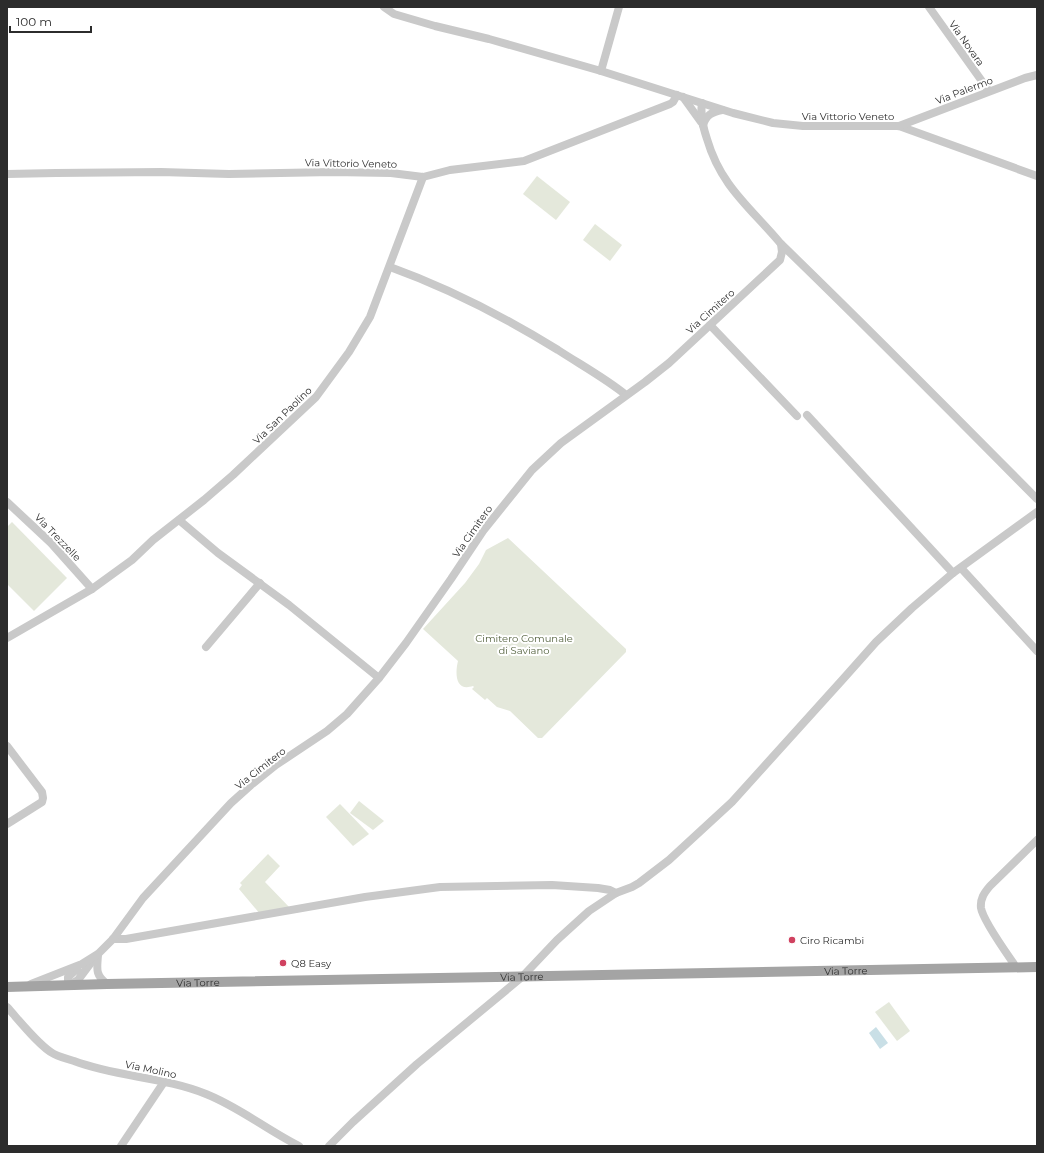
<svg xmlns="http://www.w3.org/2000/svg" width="1044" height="1153" viewBox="0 0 1044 1153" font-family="Montserrat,sans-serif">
<rect width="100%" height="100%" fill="#fff"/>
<!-- green -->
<g fill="#e4e8db">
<path d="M537,176L570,202L556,220L523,194Z"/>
<path d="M595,224L622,245L610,261L583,240Z"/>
<path d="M12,522L67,578L34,611L7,584V527Z"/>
<path d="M508,538L626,649V652L542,738H538L510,711L497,707L487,698L485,700L472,689L474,687L473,686C455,692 455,673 458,661L423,629L465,583L479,564L486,550Z"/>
<path d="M359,801L384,821L373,830L350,813Z"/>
<path d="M340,804L369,834L353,846L326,817Z"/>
<path d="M268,854L280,866L265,882L291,909L260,914L239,889L242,885L240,883Z"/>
<path d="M889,1002L910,1031L897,1041L875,1012Z"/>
</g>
<!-- water -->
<path fill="#c9dfe6" d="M876,1027L888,1043L880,1049L869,1033Z"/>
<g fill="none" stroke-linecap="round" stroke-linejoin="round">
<!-- minor -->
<g stroke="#c9c9c9" stroke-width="8">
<path d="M384,7L394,14L435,26L489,39L601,71L733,113L773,123L803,126H899L1037,176"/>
<path d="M929,7L989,91"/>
<path d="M601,71L619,7"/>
<path d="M683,97L701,122"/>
<path d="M703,125C706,115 712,112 722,110"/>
<path d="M899,126L1025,78L1037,75"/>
<path d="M7,174L56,173L161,172L229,174L333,172L391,173L423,177L450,170L524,161L670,104L673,102L677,95"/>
<path d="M781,244C868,328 952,413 1037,499"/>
<path d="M390,267C451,289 503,316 558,350C581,365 605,378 626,395"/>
<path d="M710,325L797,416"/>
<path d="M807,415L953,573"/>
<path d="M7,502L51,543L92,589"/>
<path d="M179,520L218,553L289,605L379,678"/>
<path d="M961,568L1037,651"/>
<path d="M7,638L92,589L132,560L153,540L204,500L233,475L316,397L349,352L370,317L423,177"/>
<path d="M206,647L260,583"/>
<path d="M7,746L42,792L43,798L42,802L7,824"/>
<path d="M113,939H126L365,897L440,887L552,885L598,888L610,890L616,893"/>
<path d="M98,955C97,969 95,975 107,984"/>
<path d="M1016,967C1008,955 983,921 981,908C980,899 984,893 990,886L1037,840"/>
<path d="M77,969L68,977V981L70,985L78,980L96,956"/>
<path d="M31,984L82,964L98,954L113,939L143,898L231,803L251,785L276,765L327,731L347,714L379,678L406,643L451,579L483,531L532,470L561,443L645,382L669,363L780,260L782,252L781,244C751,208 721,187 707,139C703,127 700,116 702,103"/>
<path d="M7,1007C18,1019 40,1047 54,1054C60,1057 67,1059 74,1061C117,1077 164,1077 206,1094C239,1107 267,1130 299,1146"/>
<path d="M121,1146L164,1082"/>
<path d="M329,1146L353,1122L417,1064L522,977L557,940L589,911L616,893L632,887L639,883L669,860L732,802L844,678L876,642L912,608L953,573L1037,512"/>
</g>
<!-- major -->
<path stroke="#a4a4a4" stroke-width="10" id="s1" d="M7,987L107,984L1037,967"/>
</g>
<!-- markers -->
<g fill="#d04160" stroke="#fff" stroke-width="1.5">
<circle cx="792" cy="940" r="4"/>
<circle cx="283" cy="963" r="4"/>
</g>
<g text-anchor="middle" stroke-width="4" stroke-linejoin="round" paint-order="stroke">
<!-- street labels -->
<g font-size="10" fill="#2c2c2c" stroke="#fff">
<text transform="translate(967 43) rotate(55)" y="4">Via Novara</text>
<text transform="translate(964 90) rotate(-21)" y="4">Via Palermo</text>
<text x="848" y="120">Via Vittorio Veneto</text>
<text transform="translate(351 163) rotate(1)" y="4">Via Vittorio Veneto</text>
<text transform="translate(710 311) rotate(-42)" y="4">Via Cimitero</text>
<text transform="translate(282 415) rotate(-44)" y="4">Via San Paolino</text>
<text transform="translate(472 531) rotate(-55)" y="4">Via Cimitero</text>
<text transform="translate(58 537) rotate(46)" y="4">Via Trezzelle</text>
<text transform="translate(260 768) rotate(-38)" y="4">Via Cimitero</text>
<text dy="4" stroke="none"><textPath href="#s1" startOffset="839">Via Torre</textPath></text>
<text dy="4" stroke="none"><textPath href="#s1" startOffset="515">Via Torre</textPath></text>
<text dy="4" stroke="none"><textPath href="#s1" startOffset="191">Via Torre</textPath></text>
<text transform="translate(151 1069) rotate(12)" y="4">Via Molino</text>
</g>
<!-- park labels -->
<g font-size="10" fill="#54623f" stroke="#fff">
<text x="524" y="642">Cimitero Comunale<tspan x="524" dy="12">di Saviano</tspan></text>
</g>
<!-- poi labels -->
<g font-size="10" fill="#2c2c2c" stroke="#fff" text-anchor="start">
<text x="800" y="944">Ciro Ricambi</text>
<text x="291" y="967">Q8 Easy</text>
</g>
</g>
<!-- border -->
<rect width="1044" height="1153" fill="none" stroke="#2c2c2c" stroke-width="16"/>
<!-- scale -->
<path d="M10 26v6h81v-6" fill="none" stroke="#2c2c2c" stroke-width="2"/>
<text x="16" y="26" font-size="12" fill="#2c2c2c" stroke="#ffffff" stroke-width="3" paint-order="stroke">100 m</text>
</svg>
